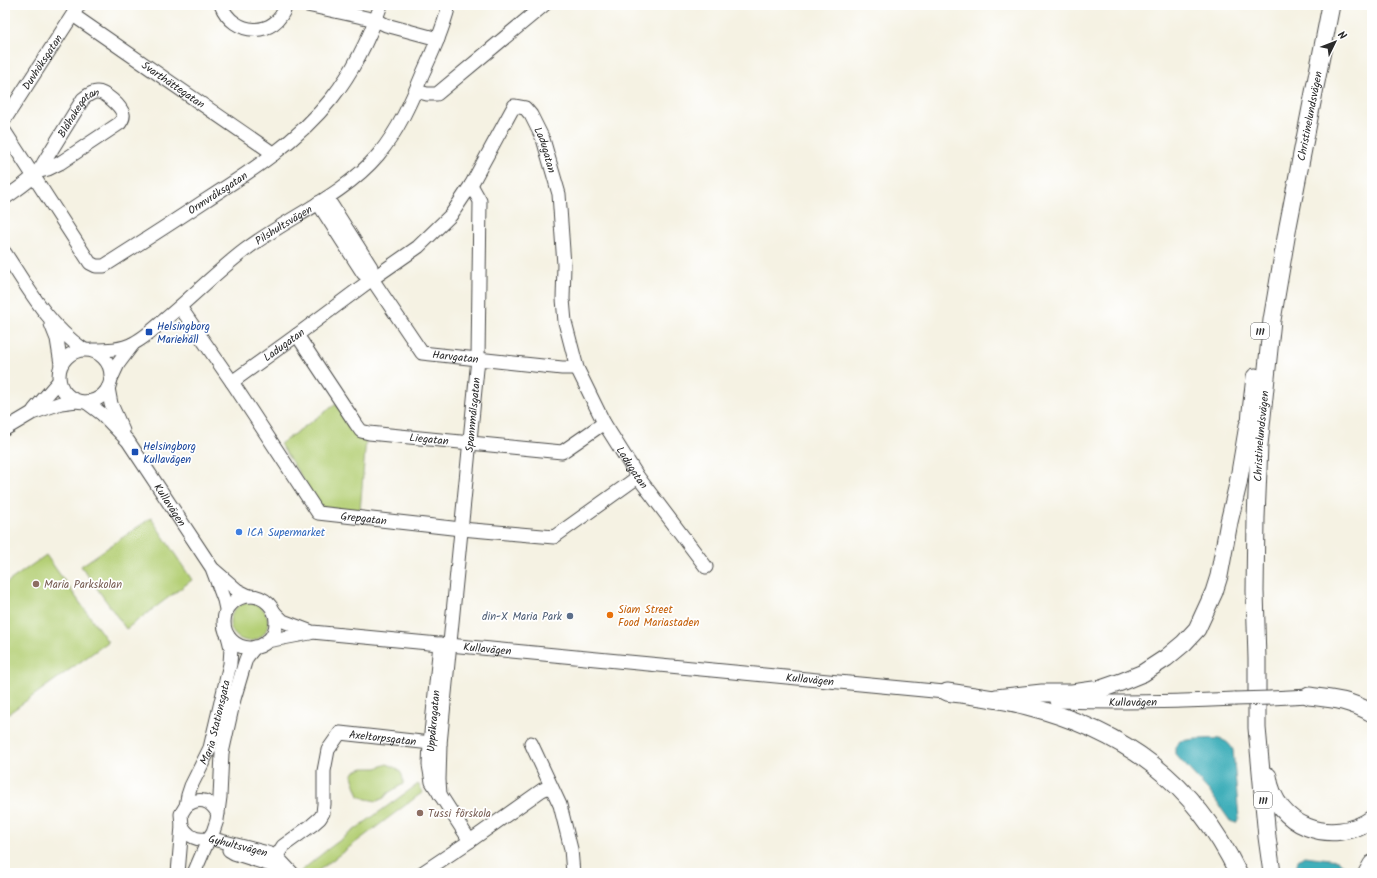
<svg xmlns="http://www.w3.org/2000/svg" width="1377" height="878" viewBox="0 0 1377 878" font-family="Kalam,sans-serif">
<rect width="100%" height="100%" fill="#fff"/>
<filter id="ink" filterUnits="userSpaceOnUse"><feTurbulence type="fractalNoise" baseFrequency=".025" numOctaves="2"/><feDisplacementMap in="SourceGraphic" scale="8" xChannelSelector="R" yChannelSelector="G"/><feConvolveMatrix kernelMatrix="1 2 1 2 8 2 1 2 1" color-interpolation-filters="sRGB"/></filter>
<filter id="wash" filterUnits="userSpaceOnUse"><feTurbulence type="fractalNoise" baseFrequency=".012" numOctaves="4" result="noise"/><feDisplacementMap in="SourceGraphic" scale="16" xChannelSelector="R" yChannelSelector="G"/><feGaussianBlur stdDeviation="0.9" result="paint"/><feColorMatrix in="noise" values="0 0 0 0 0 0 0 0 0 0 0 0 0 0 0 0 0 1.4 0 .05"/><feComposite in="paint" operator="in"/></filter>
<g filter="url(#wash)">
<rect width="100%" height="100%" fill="#f5f2e3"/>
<!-- green -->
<g fill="#b4cf75" stroke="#707d50">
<path d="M336,404L359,439H366L360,511L322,508L280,444Z"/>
<path d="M151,518L192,580L126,629L81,566Z"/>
<path d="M46,555L108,642L5,716V584Z"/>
<circle cx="249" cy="622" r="19"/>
<path d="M387,764C398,768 404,772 403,784L388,793L384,798L377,801L366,799L359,796L352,776L355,771L363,768H377Z"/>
<path d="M418,784L423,792L315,873H302L301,871L328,849Z"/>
</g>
<!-- water -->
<g fill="#3fafba" stroke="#356d72">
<path d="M1197,739C1212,739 1226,735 1233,750L1239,818L1236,823L1230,821L1209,791L1175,754V747L1180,741Z"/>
<path d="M1304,856L1338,860L1344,866L1345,873H1295L1298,860Z"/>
</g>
</g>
<g filter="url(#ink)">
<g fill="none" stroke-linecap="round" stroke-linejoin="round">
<!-- minor casing -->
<g stroke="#494947" stroke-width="15">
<g id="minor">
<path d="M221,5C233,36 276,39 286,5"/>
<path d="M307,5L376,20L386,25L438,39"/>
<path id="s1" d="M73,15L274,154"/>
<path d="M416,91L427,94H437L544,5"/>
<path id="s2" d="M5,119L79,5"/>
<path id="s3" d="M5,132L90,263L96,266H104C137,245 170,224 203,202C250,172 297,142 332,98C354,70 369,39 381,5"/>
<path id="s4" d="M5,198C19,188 36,178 44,162L83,99C87,96 91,92 97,92C105,92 121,106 123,114C124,117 122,120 120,123L60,163L48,169L40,171"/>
<path d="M327,198L371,267V273"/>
<path id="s5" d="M318,203L363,273L372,279L422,353L562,368H577"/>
<path d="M5,253C28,288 47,324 83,349"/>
<path id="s6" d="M180,307L232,382L318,513L461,529L554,537L638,477"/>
<path d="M51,324L57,339L61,364"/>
<path id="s7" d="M297,335L356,424L361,431L369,433L562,452L604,423"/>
<circle cx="85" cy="376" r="26"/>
<path id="s8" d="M92,350C106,350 122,350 134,343C144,338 154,329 163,321C191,298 216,272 245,250C288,217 342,197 378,155C398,131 411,102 423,73C433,51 443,29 449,5"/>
<path d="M111,379L118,364L133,344"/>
<path id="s9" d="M232,382L297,335L372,279L418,247L451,215L471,185L514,106L525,108L531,115L543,139L559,194L564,265L563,299L565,322L577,368L604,423L638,477L706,567"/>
<path d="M108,388L111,404L123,431"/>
<path id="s10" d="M86,402L102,414L128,441L212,568L224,600L226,609"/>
<path d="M34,410L59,381"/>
<path d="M5,429L32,413L61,403L77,401"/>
<path d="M214,570L237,590L249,596"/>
<circle cx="250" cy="622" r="26"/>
<path id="s11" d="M274,612L283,621L312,632L955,693"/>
<path d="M267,641L310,633"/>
<path d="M440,644L430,743L429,765L432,782L470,841"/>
<path d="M1271,698L1309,696"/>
<path id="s12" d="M1057,701C1116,703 1175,702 1235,699"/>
<path d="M531,743L560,805L571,849L573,873"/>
<path id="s13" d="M440,795L439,780L440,744L478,359L480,201L471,185"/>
<path d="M186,806C199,796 211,800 218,814"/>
<path d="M182,826C188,836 198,842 209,838"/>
<path id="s14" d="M209,838L264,852L276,856L292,873"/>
<path d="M229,850L234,853L271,865L278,870"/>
<path id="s15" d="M271,865L283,846L312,825L320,818L323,813L324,804V771L328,750L340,733L440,744"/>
<path id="s16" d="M178,873L182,826L181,814L186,806L188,795L191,786L210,748L230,664L231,648L228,636"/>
<path d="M194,873L209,838L213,832L217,820L220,797L222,753L234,699L245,662L247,657L255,647"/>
<path d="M422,873L470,841L542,790L547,788L552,789"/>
</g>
</g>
<!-- major casing -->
<g stroke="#494947" stroke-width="19">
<g id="major">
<path d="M1249,437L1251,411L1255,377"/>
<path d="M947,692C973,696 1001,699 1027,706C1125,731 1194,782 1238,873"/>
<path d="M1309,696C1334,699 1349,700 1372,713"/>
<path d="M996,698L1042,693H1072L1101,689L1121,682L1143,673L1166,658L1184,643L1197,629L1214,592L1219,576L1229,522L1238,484L1248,425"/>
<path d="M1268,776C1275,827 1332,847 1372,819"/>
<path id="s17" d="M1272,873L1267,837L1257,728V659L1255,591L1256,518L1259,445L1272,320L1288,226L1331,5"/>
<path d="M1367,873L1372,864"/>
</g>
</g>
<!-- minor -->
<use href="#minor" stroke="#fff" stroke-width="13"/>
<!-- major -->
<use href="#major" stroke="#fff" stroke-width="17"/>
<!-- minor-bridge casing -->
<g stroke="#494947" stroke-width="15" stroke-linecap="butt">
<path id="minor-bridge" d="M1235,699L1271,698"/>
</g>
<!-- minor-bridge -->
<use href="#minor-bridge" stroke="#fff" stroke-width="13"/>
</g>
</g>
<!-- markers -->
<g fill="#1a4fb4" stroke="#fff" stroke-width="1.5">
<rect x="145" y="328" width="8" height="8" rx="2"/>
<rect x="131" y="448" width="8" height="8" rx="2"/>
</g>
<circle fill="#3f7fe0" stroke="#fff" stroke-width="1.5" cx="239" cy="532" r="4"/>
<g fill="#8d6e63" stroke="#fff" stroke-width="1.5">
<circle cx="36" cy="584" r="4"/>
<circle cx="420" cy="813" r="4"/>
</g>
<circle fill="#e8710a" stroke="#fff" stroke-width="1.5" cx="610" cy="615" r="4"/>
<circle fill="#5c6f8a" stroke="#fff" stroke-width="1.5" cx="570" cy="616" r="4"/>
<g text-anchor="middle" stroke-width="3.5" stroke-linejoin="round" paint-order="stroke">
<!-- shield labels -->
<g fill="#fff" stroke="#6b6b6b" stroke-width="1">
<rect x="1251" y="323" width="18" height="16" rx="3"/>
<rect x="1254" y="792" width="18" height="16" rx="3"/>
</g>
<g font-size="10" font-weight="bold" fill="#2b2b2b">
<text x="1260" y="335">111</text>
<text x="1263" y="804">111</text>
</g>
<!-- street labels -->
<g font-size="11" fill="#2b2b2b" stroke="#fff">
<text dy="4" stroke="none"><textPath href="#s2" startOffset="68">Duvhöksgatan</textPath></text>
<text dy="4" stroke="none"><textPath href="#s1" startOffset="122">Svarthättegatan</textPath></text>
<text dy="4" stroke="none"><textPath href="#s17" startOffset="762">Christinelundsvägen</textPath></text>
<text dy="4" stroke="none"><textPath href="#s4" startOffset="115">Blåhakegatan</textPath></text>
<text dy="4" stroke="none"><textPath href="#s9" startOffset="460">Ladugatan</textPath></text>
<text dy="4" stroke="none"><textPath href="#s3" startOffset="306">Ormvråksgatan</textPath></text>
<text dy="4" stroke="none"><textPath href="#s8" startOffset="234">Pilshultsvägen</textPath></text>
<text dy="4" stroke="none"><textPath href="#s9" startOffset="64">Ladugatan</textPath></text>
<text dy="4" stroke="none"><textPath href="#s5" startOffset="217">Harvgatan</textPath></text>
<text dy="4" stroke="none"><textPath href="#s13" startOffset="382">Spannmålsgatan</textPath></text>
<text dy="4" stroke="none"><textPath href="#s17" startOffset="438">Christinelundsvägen</textPath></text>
<text dy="4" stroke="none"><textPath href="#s7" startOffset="184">Liegatan</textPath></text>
<text dy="4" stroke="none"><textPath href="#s9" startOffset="796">Ladugatan</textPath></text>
<text dy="4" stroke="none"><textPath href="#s10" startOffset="134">Kullavägen</textPath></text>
<text dy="4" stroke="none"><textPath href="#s6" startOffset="294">Grepgatan</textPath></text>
<text dy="4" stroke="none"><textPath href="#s11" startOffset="220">Kullavägen</textPath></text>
<text dy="4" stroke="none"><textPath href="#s11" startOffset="544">Kullavägen</textPath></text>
<text dy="4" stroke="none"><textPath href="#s12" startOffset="76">Kullavägen</textPath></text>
<text transform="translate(433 721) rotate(-85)" y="4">Uppåkragatan</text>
<text dy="4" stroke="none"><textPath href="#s16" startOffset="158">Maria Stationsgata</textPath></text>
<text dy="4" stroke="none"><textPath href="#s15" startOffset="202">Axeltorpsgatan</textPath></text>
<text dy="4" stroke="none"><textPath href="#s14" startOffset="30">Gyhultsvägen</textPath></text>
</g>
<!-- transit labels -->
<g font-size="11" fill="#164399" stroke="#fff" text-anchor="start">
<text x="157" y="330">Helsingborg<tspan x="157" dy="13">Mariehäll</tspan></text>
<text x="143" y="450">Helsingborg<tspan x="143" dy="13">Kullavägen</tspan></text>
</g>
<!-- shop labels -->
<g font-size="11" fill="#366cbe" stroke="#fff" text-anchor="start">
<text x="247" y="536">ICA Supermarket</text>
</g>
<!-- education labels -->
<g font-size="11" fill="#785e54" stroke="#fff" text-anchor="start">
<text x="44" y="588">Maria Parkskolan</text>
<text x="428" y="817">Tussi förskola</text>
</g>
<!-- food labels -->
<g font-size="11" fill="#c56008" stroke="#fff" text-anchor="start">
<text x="618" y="613">Siam Street<tspan x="618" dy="13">Food Mariastaden</tspan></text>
</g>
<!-- service labels -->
<g font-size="11" fill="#4e5e75" stroke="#fff" text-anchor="end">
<text x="562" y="620">din-X Maria Park</text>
</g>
</g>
<!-- margin -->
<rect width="1377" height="878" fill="none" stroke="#fff" stroke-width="20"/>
<!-- north arrow -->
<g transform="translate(1335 42) rotate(47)" stroke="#ffffff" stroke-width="3" paint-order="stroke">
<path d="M0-3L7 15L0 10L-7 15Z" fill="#2b2b2b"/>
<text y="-6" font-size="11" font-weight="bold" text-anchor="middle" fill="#2b2b2b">N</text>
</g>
</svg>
